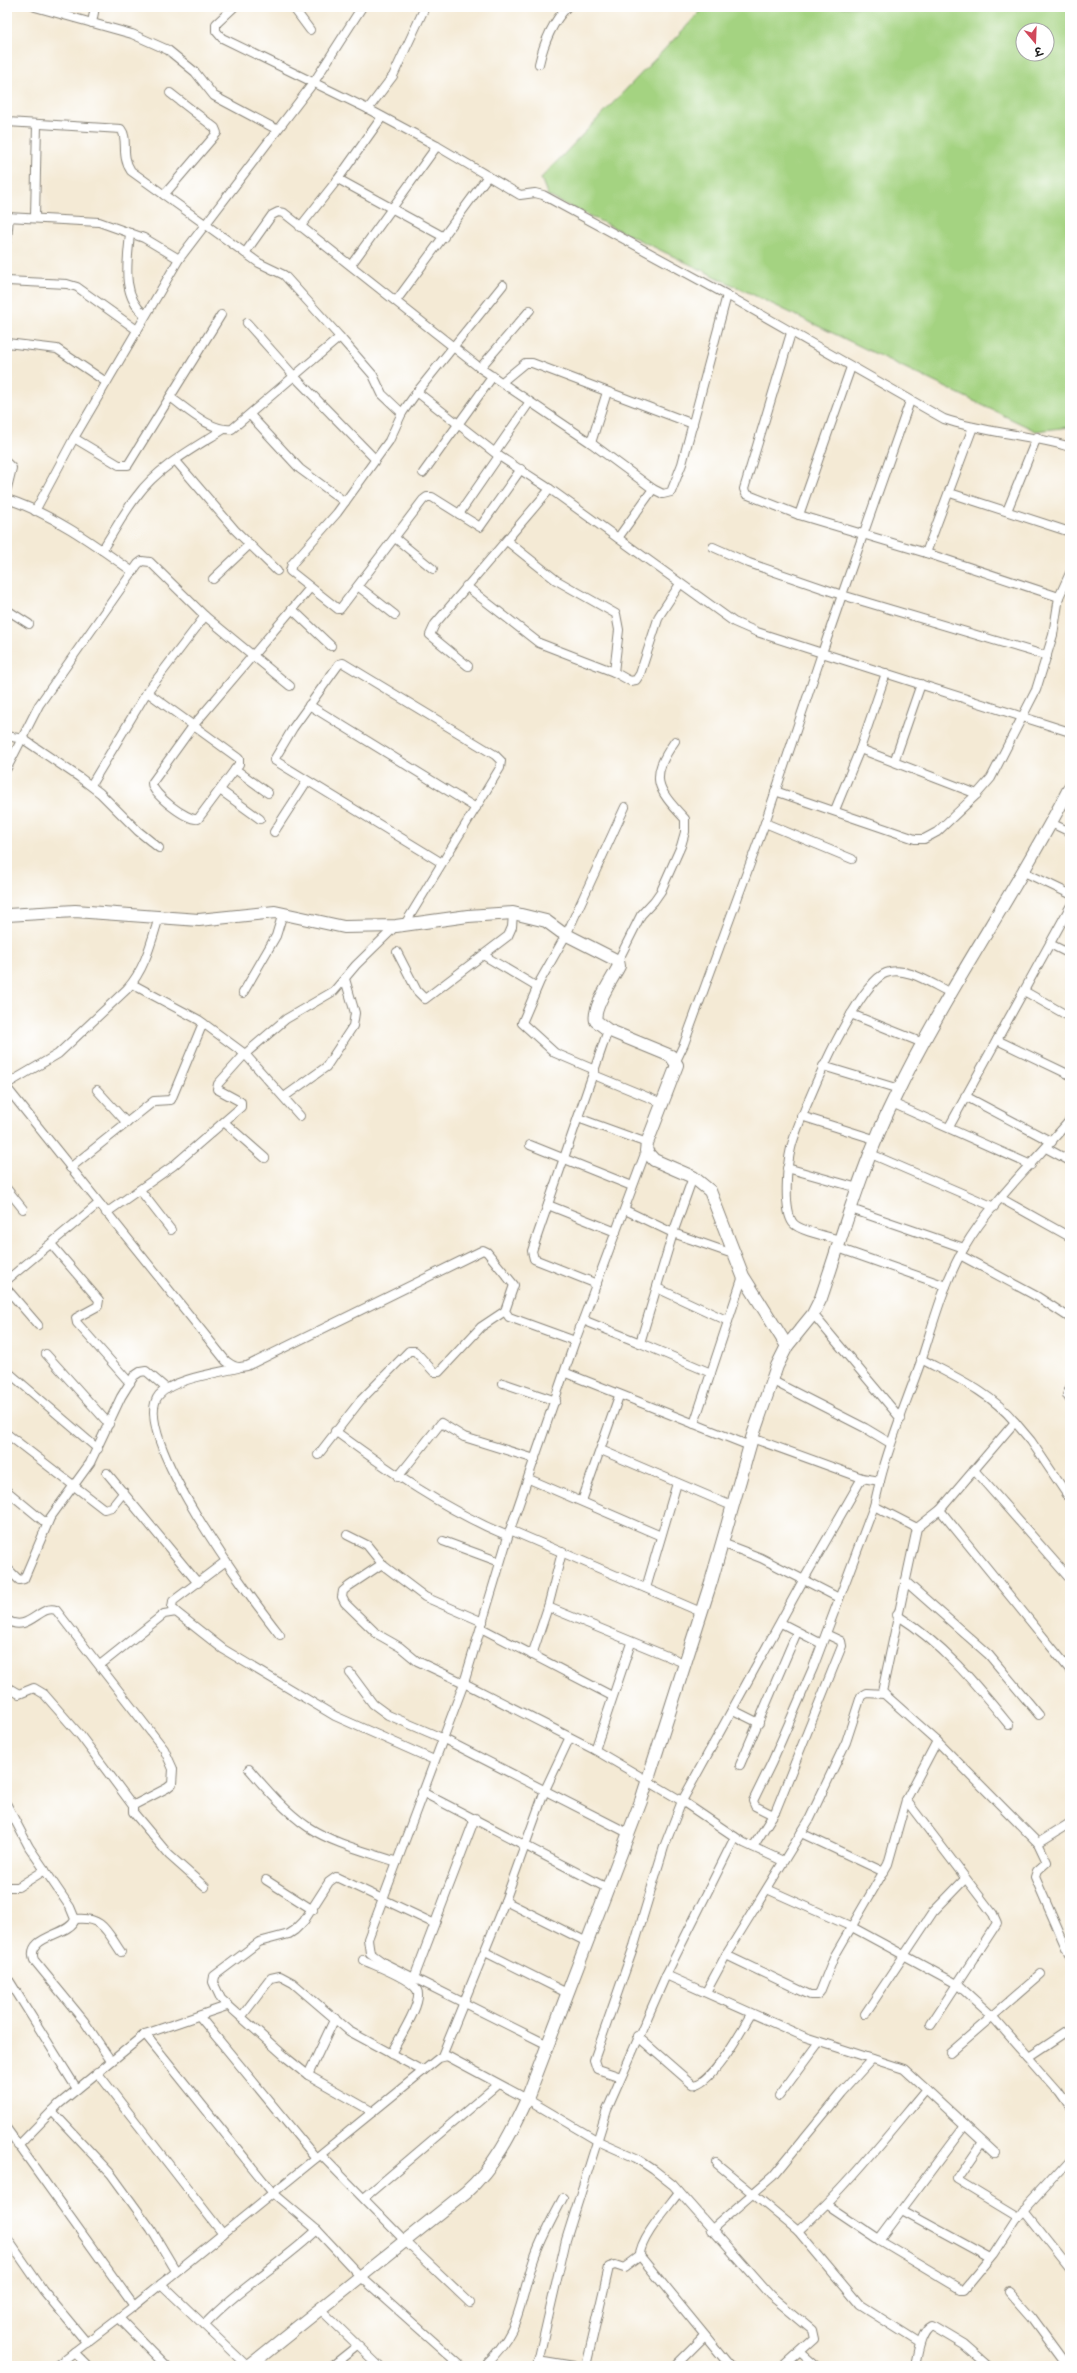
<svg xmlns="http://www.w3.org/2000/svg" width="1077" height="2373" viewBox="0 0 1077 2373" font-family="Mynerve,'Playpen Sans Deva',sans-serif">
<rect width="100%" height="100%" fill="#fff"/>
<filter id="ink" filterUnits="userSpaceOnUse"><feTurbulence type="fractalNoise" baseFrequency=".025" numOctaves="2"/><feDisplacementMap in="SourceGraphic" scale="8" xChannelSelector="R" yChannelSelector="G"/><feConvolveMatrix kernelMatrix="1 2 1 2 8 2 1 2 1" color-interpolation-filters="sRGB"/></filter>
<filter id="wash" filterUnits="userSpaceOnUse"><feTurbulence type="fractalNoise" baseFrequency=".012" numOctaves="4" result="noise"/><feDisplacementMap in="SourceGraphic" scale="16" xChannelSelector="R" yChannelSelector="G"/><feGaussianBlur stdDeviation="0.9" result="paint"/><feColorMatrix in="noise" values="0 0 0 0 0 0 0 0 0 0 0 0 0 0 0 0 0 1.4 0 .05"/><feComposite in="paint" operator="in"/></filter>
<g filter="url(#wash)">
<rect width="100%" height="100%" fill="#f4ead5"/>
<!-- green -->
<path fill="#a4d381" stroke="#60784e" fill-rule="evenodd" d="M705,7H1070V427L1036,431L548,196L541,178ZM1023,30H1047V54H1023Z"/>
</g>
<g filter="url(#ink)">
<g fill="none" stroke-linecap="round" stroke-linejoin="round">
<!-- street casing -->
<g stroke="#888378" stroke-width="10">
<g id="street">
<path d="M35,7L132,34L168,50L195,72L214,96L276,129"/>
<path d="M234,7L216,24V31L222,38L368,109L437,146L520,195L535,193L543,195L727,295"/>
<path d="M293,7L310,30"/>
<path d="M362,7L314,82L179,259L74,438L119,465H128L170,397C186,408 211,432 232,429L340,337L373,375L382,394L402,413"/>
<path d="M92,23L95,7"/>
<path d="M539,64C544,42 552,23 567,7"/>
<path d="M368,109L393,76L425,7"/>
<path d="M7,122L121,129C129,139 120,155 131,171L259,263L284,275L340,337"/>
<path d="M338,179L382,117"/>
<path d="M164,195L217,133L215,128L170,93"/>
<path d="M7,217L99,222L144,238L179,259"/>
<path d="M35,217L37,124"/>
<path d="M300,227L338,179L444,237"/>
<path d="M130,233C128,260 120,295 145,315"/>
<path d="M7,240L9,217"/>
<path d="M245,253L272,215L278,212L284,213L480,368L591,443L653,489L663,494L671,492L682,464L727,295L944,419C984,433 1029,434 1070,447"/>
<path d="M351,265L437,146"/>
<path d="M7,281L67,284L77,287L137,330"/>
<path d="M503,285L417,392L402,413L389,441L337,513L292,564L290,571L338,609H340L423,500L427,497H432L480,527L521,469"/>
<path d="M396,301L488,176"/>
<path d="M247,323L294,376L375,459"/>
<path d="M791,333L744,489L746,494L799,515L926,553L1059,597"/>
<path d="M7,343L57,349L106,382"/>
<path d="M480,368L530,310"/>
<path d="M502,382L525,363H532L693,424"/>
<path d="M417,392L499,456L550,489L734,622L757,632L822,653L842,595L749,563L713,547"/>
<path d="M170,397L221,315"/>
<path d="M910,401L842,595L1047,656"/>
<path d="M250,415L300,469L345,502"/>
<path d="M591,443L607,392"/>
<path d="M495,452L529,403"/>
<path d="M176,461L235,530L277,571"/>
<path d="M7,463L12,468L7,488"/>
<path d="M423,473L493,376"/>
<path d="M950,493L1070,532"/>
<path d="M7,499C53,514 94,544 133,572"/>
<path d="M35,511L74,438"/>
<path d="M1007,511L1037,437"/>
<path d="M459,514L499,456"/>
<path d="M799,515L851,367"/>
<path d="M395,538L433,569"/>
<path d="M618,538L653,489"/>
<path d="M507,541L556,580L616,614L619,630L614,672"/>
<path d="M102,550C114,532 124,512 137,496C158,467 194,448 224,429"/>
<path d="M926,553L973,427"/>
<path d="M213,579L250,544"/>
<path d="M466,586L539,643L614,672L630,681L636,680L640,674L659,616L680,584"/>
<path d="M359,587L395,615"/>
<path d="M292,609L331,646"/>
<path d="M7,610L29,624"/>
<path d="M468,666L430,635L435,624L550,489"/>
<path d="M147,692L238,758L239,759V764L198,819C187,821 152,794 152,783L193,726L310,588"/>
<path d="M309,705L476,808"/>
<path d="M7,736L23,739L79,777L100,793L138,831L159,848"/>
<path d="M860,749L977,794"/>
<path d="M894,762L921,684"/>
<path d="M7,768L39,705L138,564L142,561L150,562L205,616L290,686"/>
<path d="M235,769L268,793"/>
<path d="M91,785L147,692L205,616"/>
<path d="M220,790L260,819"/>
<path d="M775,791L915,839H924L937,832L977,794L991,778L1036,690L1053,635L1059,597L1070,573"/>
<path d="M835,810L860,749L886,673"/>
<path d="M765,823L852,859"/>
<path d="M1051,823L1070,832"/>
<path d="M274,832L307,781"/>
<path d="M1024,872L1070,894"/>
<path d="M405,924L500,768L501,761L495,755L343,663L339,664L293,728L274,760L442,863"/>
<path d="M1050,944L1070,954"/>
<path d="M397,952L417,991L425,999L508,936L512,927L513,913"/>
<path d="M483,955L537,987"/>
<path d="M618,961L641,915L654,901L661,891L681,846L685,832V819C656,788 649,778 675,741"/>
<path d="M132,984L199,1020L245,1054L300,1116"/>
<path d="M1024,991L1070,1017"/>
<path d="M243,993L276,936L283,913"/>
<path d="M851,1014L923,1043"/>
<path d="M997,1040L1070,1075"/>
<path d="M676,1061L684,1044L765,823L822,653L1070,732"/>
<path d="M823,1066L899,1089"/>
<path d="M595,1070L555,1053L522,1023L540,981L567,933L625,807"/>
<path d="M594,1075L662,1103"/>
<path d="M7,1084L58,1054L127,989C145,969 151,943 159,917"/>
<path d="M7,1088L226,1361C234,1367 237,1368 247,1366L483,1250L487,1252L514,1285L505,1311L509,1317L575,1341"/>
<path d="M97,1090L127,1123"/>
<path d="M965,1096L1052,1142"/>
<path d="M284,1097L326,1067L353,1026L355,1013L345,979"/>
<path d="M892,1103L1031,1165"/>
<path d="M801,1116L877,1140"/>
<path d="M578,1118L647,1143"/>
<path d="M224,1122L265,1158"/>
<path d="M949,1127L1070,907"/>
<path d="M530,1145L632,1186"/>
<path d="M1046,1148L1070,1161"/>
<path d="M871,1154L994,1207"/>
<path d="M70,1168L154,1101L171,1100L203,1023"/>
<path d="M787,1168L858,1188"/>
<path d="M7,1189L23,1209"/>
<path d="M140,1190L171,1230"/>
<path d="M1002,1199L1070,1237"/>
<path d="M548,1205L616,1232"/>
<path d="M851,1209L964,1248"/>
<path d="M625,1210L673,1233L733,1254"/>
<path d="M106,1213L173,1166L241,1107V1102L217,1089L218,1084L245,1054L286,1019L334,991L356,965L396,926"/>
<path d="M840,1240C830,1237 799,1231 793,1223C783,1210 787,1164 791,1148C799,1116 857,983 886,973C906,965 933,985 951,993"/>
<path d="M51,1244L99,1300L98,1306L76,1318L77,1323L130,1383"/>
<path d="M838,1248L946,1286"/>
<path d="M960,1255L1038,1297L1070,1318"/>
<path d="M7,1280L98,1204"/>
<path d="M597,1284L534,1259L532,1251L608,1030"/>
<path d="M657,1288L728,1321"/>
<path d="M7,1289L38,1325"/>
<path d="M813,1314L901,1419"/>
<path d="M583,1320L640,1343L673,1233L693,1177"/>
<path d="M640,1343L711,1373"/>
<path d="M46,1354L109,1424"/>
<path d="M921,1359C955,1377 990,1392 1015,1422L940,1510L917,1528L882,1692L937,1741L1038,1843L1047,1862L1037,1871L1035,1877L1070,1957"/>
<path d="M238,1368C217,1373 173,1379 159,1395C127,1433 253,1601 280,1635"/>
<path d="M7,1371L98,1449"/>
<path d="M566,1373L750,1446"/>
<path d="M773,1381L865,1428L890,1443"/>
<path d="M503,1383L556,1401"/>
<path d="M1070,1388L1067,1395L1070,1400"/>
<path d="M1015,1422L1031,1441L1070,1499"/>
<path d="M694,1424L743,1276"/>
<path d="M335,1431C391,1472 445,1510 508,1536"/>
<path d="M7,1434L104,1509L112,1507L124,1492"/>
<path d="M752,1438L862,1478L880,1481C890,1441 906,1403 920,1364C933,1325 943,1284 964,1248C990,1203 1036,1160 1070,1120"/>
<path d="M601,1450L732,1506"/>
<path d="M318,1455L360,1401L409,1351H415L434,1372H439L481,1327L505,1311"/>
<path d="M974,1470L1070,1579"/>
<path d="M107,1473L198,1583"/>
<path d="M398,1477L441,1423L464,1437L535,1459"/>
<path d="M529,1479L661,1536"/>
<path d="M880,1481L874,1506L917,1528"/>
<path d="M7,1491L47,1524"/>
<path d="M582,1501L619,1396"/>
<path d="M940,1510L1070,1670"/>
<path d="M510,1530L701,1612"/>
<path d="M347,1535L367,1545L384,1566L425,1597L483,1622"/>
<path d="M443,1541L500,1562"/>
<path d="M722,1543L761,1558L839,1598"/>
<path d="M382,1564L349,1586L343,1591L342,1597L345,1603L377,1634L400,1647L417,1661L464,1683L595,1750L682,1801L744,1843L783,1861"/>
<path d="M7,1568L19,1580L24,1579L50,1518L90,1463L121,1397L134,1376L140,1372L146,1371L167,1389"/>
<path d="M905,1581L989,1655L1039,1715"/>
<path d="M646,1588L677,1483"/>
<path d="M548,1607L684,1663"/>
<path d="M176,1612L172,1607L173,1601L226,1561"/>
<path d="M897,1615C944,1645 974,1682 1009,1725"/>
<path d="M7,1620C28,1634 40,1604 56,1610L164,1749L173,1769L172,1784L167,1788L136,1804L133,1806V1812L169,1855L205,1887"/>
<path d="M781,1623L822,1644"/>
<path d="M481,1628L612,1696"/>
<path d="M532,1655L548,1607L562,1552"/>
<path d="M100,1665L164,1614L176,1612L223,1649L335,1716L434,1760"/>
<path d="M350,1673L373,1704L388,1715L442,1738L628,1833"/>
<path d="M7,1687L19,1694L34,1688L44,1694L80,1735L133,1806"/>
<path d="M733,1710L759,1723"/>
<path d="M595,1750L631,1643"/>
<path d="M740,1765L797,1632"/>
<path d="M249,1769C267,1790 286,1812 308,1827C334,1844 368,1852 397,1862"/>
<path d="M422,1792L609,1889"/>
<path d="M906,1800L993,1914L997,1923L931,2024"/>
<path d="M7,1805L29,1847L70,1907L75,1919C71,1936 25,1935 34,1960L84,2021L111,2061"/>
<path d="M773,1815L755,1806L753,1801L772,1762L813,1668L874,1506"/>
<path d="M801,1833L884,1872"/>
<path d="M1038,1843L1070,1823"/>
<path d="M753,1847L776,1810L842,1646L841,1641L826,1634"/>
<path d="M266,1880L313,1910"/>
<path d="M7,1887H18L45,1870"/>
<path d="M767,1889L852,1927L957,1984L991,2015L1057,2090L1070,2108"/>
<path d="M505,1901L587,1942"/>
<path d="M75,1919C103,1916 107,1932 121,1952"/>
<path d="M485,1952L567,1993"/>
<path d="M726,1955L810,1995H817L820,1992L834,1957L888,1864L906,1800L937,1741"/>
<path d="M363,1960C376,1966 410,1978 417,1990C424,2002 397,2041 391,2054"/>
<path d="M666,1975L805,2037L904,2069L926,2089C885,2138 846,2188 798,2231"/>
<path d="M7,1977L77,2089"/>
<path d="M414,1978L475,1818"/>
<path d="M706,1992L726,1955L809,1820L846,1742L861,1696L866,1693L884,1694"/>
<path d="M865,2014L933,1912L965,1879"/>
<path d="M242,2016L271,1978L280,1976L293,1983L349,2031L423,2071"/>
<path d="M200,2017L316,2158"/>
<path d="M145,2034L272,2192L317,2230L360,2276L461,2366"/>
<path d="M637,2036L692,2084C709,2090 743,2028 751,2014"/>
<path d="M548,2045L384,1963L370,1953L368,1939L464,1683L510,1530L575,1341L646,1151"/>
<path d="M950,2053L1041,1974"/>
<path d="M442,2056L505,1901L545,1790L569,1739"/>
<path d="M1028,2057L1070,2029"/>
<path d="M97,2072L223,2234"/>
<path d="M308,2075L335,2018"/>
<path d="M621,2077L597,2069L594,2060L634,1946L664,1847L682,1801L800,1586L862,1478"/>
<path d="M926,2089L995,2153"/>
<path d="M779,2096L819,2042"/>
<path d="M52,2111L111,2174L151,2229L176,2271"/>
<path d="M373,2112L308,2075L288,2059L221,1999L213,1982L214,1976L259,1942L289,1934L295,1930L304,1921L329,1882L336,1877L433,1923"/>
<path d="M7,2129L134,2306"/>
<path d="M983,2142L957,2180L1018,2217"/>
<path d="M18,2146L59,2104L145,2034L227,2006"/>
<path d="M321,2155L404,2240L470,2303"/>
<path d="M716,2163L798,2231L860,2305L920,2343"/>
<path d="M679,2192C669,2206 639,2239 640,2256L730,2366"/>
<path d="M364,2198L498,2084"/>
<path d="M827,2205L879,2240L961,2289H965L994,2254L1018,2217L1070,2160"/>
<path d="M902,2210L990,2258"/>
<path d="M1024,2210L1070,2268"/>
<path d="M711,2230L773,2176L841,2093L872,2059"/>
<path d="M7,2238L43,2290L87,2343"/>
<path d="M879,2240L965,2125"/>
<path d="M161,2284L247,2366"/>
<path d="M1009,2291L1032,2317L1068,2366"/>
<path d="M320,2309L379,2366"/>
<path d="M119,2318L166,2366"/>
<path d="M204,2325C238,2289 281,2264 317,2230"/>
<path d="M74,2352L88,2366"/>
<path d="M800,2352L816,2366"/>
<path d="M538,2360L574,2366"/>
<path d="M56,2366L134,2306L439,2058L447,2056L527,2099L598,2141L636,2158L654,2170L673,2185L770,2295L812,2330L814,2339L784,2366"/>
<path d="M332,2366L357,2346"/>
<path d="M484,2366C521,2331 518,2307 533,2262C540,2240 552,2219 563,2198"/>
<path d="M537,2366L566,2240L607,2110L666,1975L735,1837"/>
<path d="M586,2366L609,2267L615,2265L624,2268L640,2256"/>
<path d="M675,2366L705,2336"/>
<path d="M915,2366C918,2354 920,2332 932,2326L964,2345L988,2366"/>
</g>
</g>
<!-- secondary casing -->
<g stroke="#888378" stroke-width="14">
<g id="secondary">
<path d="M7,915L75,911L199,920L275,912L344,927L396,926L468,916L513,913L546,921L561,932L618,961L619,966C613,978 592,1008 596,1021L608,1030L671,1056L677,1065L647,1143L646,1151L654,1160L693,1177L710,1191L743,1276L787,1346"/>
<path d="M249,2366L466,2192C495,2166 511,2134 527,2099L641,1801L711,1582L752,1438L777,1366L787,1346L813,1314L821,1298C844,1230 864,1159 896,1095C947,989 1016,892 1070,787"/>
</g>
</g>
<!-- street -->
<use href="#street" stroke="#fff" stroke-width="8"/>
<!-- secondary -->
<use href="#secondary" stroke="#fff" stroke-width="12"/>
</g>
</g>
<!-- margin -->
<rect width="1077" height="2373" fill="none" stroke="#fff" stroke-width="24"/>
<!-- north arrow -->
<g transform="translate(1035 42) rotate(161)"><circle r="19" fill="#ffffff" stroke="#a4a4a4"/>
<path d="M0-3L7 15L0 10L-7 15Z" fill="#d1495b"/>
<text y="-6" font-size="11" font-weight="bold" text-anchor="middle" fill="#1c1c1c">उ</text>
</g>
</svg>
